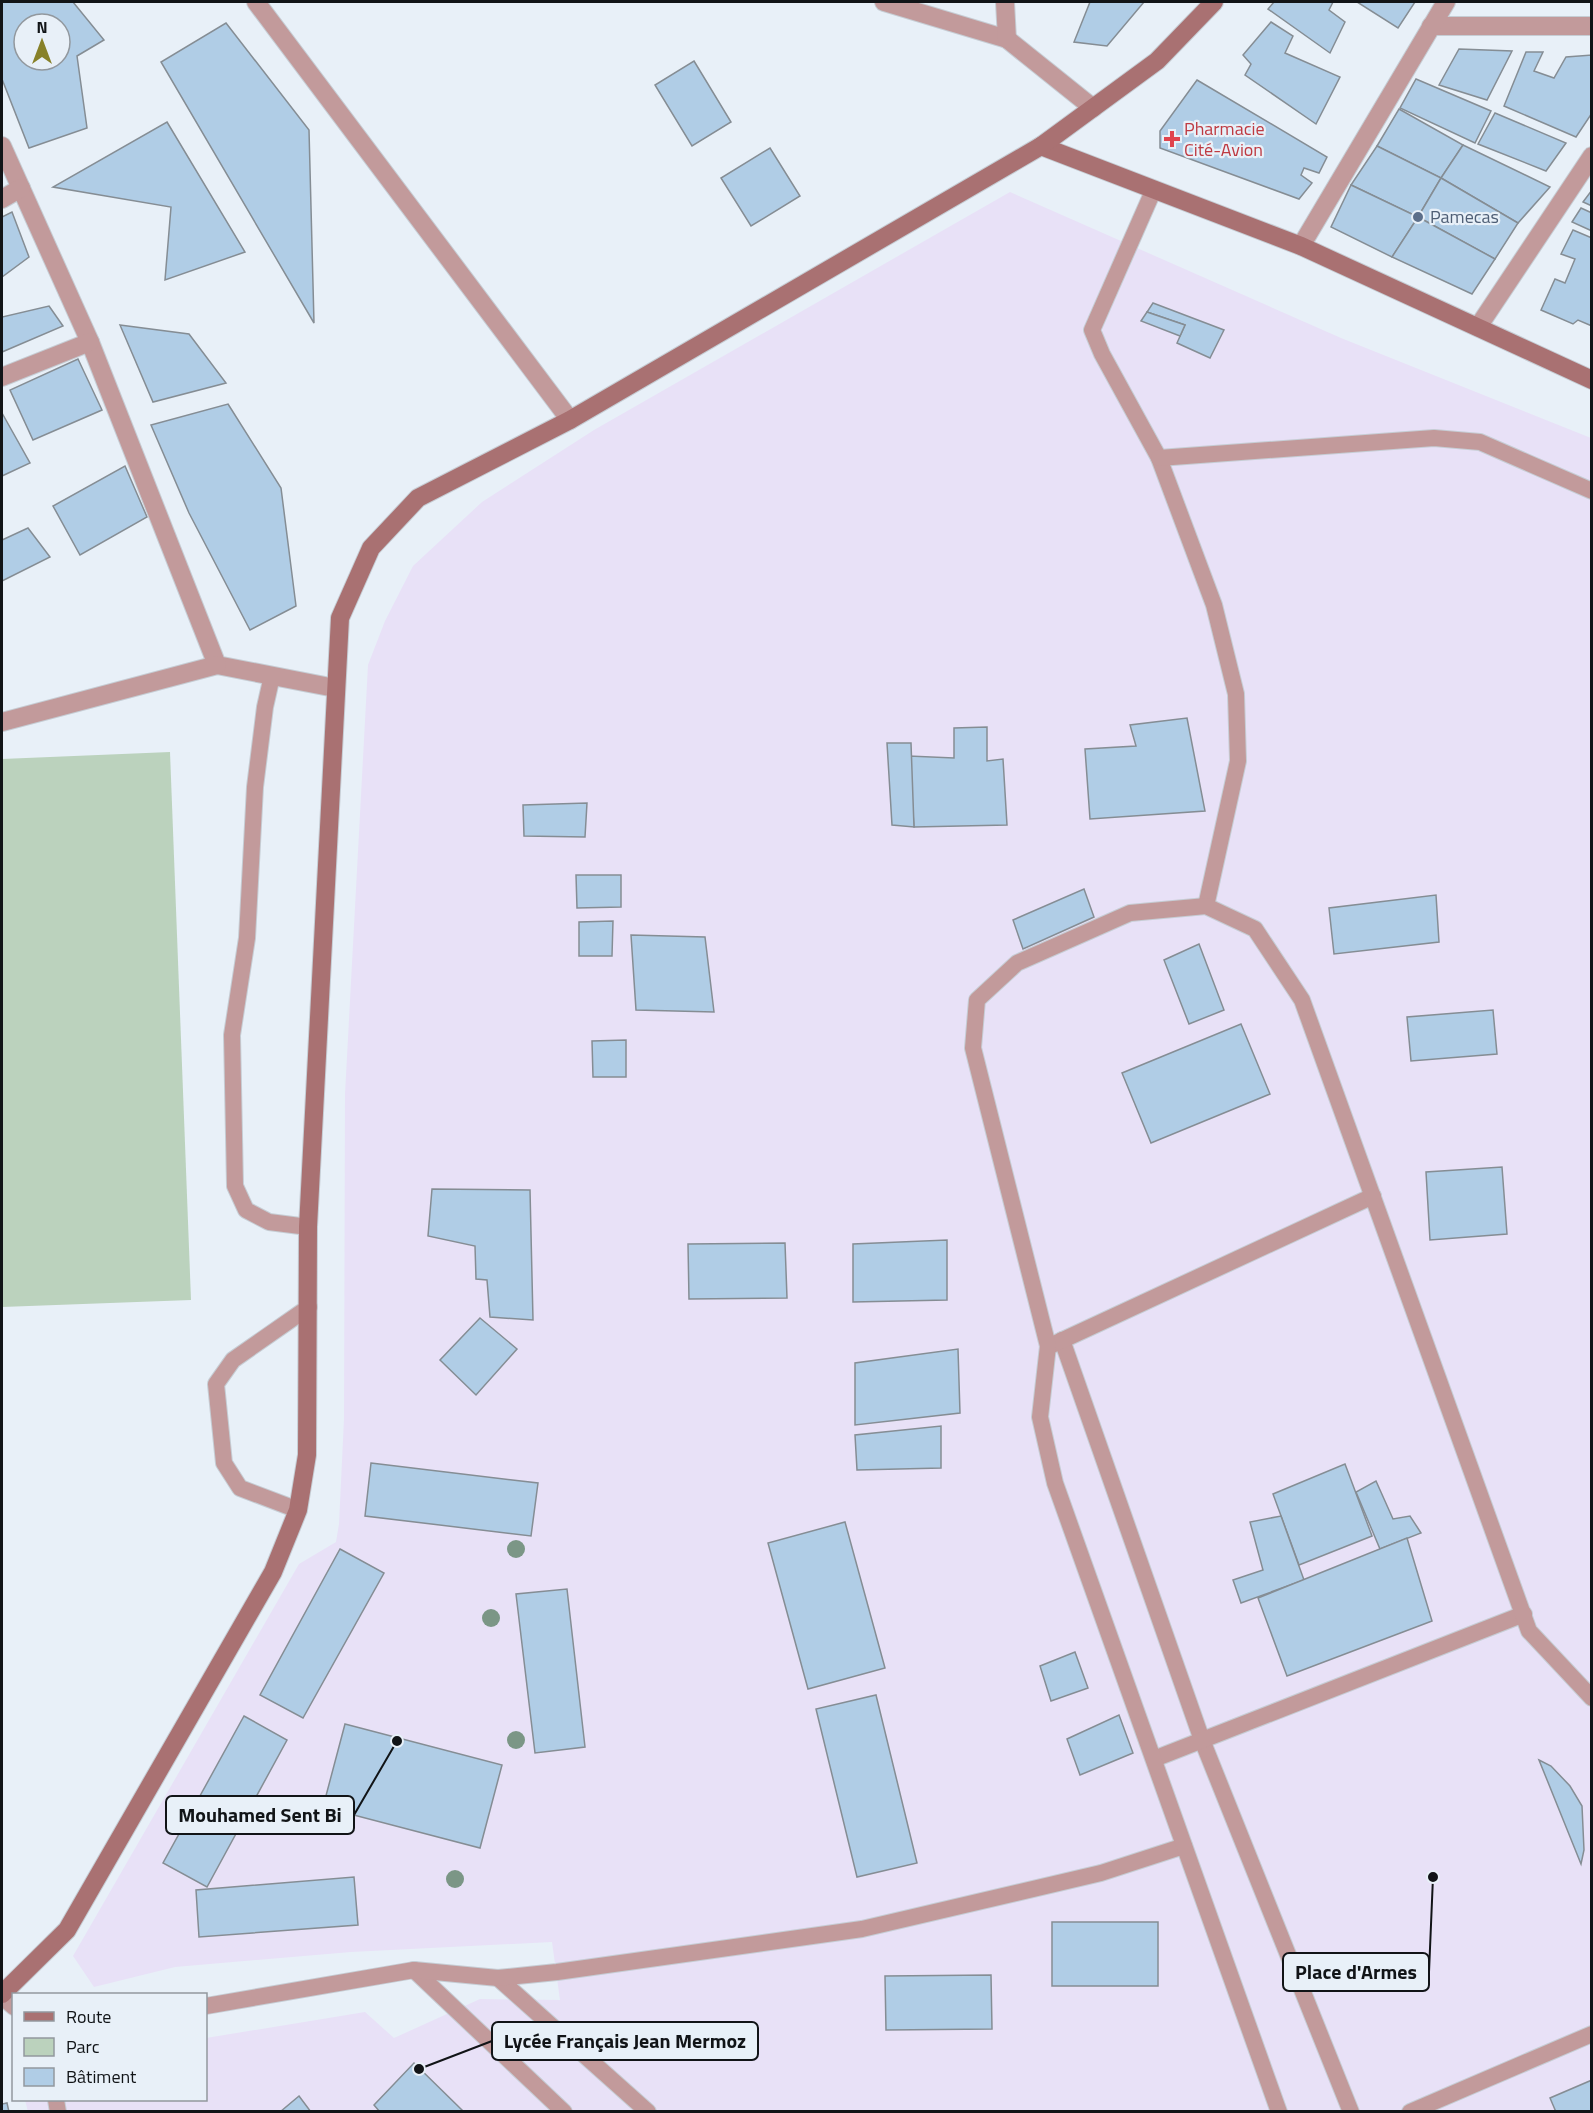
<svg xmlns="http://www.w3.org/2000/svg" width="1593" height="2113" viewBox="0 0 1593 2113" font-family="'Titillium Web',sans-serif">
<rect width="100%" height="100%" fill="#e8f0f8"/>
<!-- education -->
<path fill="#e8e1f7" d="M1010,192L1341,338L1591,438V2111L28,2112L25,2100H206V2038L365,2012L394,2038L480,1999L560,2000L552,1942L351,1952L175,1967L94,1987L73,1956L299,1564L336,1542L339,1524L344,1419L345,1094L368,665L385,621L413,566L482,502L594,430Z"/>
<!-- green -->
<path fill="#bbd2bd" d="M170,752L191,1300L2,1307V759Z"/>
<!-- building -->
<g fill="#b0cde6" stroke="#858d94" stroke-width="1.5" fill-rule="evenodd">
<path d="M2,2H73L104,40L77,56L87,128L29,148L2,79ZM24,24H60V60H24Z"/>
<path d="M1090,2H1144L1107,46L1074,42Z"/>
<path d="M1274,2H1333L1329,10L1345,22L1330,53L1268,9Z"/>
<path d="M1357,2H1415L1398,28Z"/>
<path d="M1271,22L1293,36L1285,53L1340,77L1316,124L1245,75L1251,64L1243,55Z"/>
<path d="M226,23L309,130L314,323L161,62Z"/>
<path d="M1459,49L1512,51L1487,100L1439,85Z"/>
<path d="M1526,52H1543L1534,71L1554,78L1566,57L1592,55V113L1576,137L1504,106Z"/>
<path d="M694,61L731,122L692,146L655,85Z"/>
<path d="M1416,79L1491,111L1475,143L1400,108Z"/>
<path d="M1197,80L1327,157L1319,173L1304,168L1301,175L1312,183L1299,199L1160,148V131Z"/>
<path d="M1399,109L1463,145L1441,178L1377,146Z"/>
<path d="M1495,113L1566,143L1546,171L1478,144Z"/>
<path d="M167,122L245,252L165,280L171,207L53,187Z"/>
<path d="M1463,145L1550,187L1518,223L1441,178Z"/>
<path d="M1377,146L1441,178L1418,217L1351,185Z"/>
<path d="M770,148L800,196L751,226L721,178Z"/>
<path d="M1441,178L1518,223L1495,259L1418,217Z"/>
<path d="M1351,185L1418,217L1392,257L1331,227Z"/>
<path d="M1592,190V206L1583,202Z"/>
<path d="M1581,208L1592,213V231L1572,222Z"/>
<path d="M12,212L29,257L2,277V217Z"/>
<path d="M1418,217L1495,259L1472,294L1392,257Z"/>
<path d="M1573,230L1592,238V326L1578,320L1573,324L1541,310L1555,279L1565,283L1575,259L1561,254Z"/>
<path d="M1153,303L1224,330L1210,358L1177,343L1185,325L1147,312Z"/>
<path d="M49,306L63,326L2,352V317Z"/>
<path d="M1147,312L1185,325L1180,336L1141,321Z"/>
<path d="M120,325L189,334L226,383L153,402Z"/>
<path d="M78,359L102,410L33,440L10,390Z"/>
<path d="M228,404L281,488L296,606L250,630L189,513L151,425Z"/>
<path d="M2,413L30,463L2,476Z"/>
<path d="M125,466L147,517L80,555L53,506Z"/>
<path d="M28,528L50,557L2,581V540Z"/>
<path d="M1187,718L1205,811L1090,819L1085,749L1136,746L1130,725Z"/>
<path d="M987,727V761L1003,759L1007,825L914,827L909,756L954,758V728Z"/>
<path d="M887,743H911L914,827L892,825Z"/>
<path d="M587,803L585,837L524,836L523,805Z"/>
<path d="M576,875H621V907L577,908Z"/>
<path d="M1084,889L1094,917L1023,949L1013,920Z"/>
<path d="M1436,895L1439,942L1334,954L1329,908Z"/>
<path d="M613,921L612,956H579V922Z"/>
<path d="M631,935L705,937L714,1012L636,1010Z"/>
<path d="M1199,944L1224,1010L1189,1024L1164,960Z"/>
<path d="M1493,1010L1497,1054L1411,1061L1407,1017Z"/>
<path d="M1241,1024L1270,1094L1151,1143L1122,1073Z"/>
<path d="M626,1040V1077H593L592,1041Z"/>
<path d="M1502,1167L1507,1234L1430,1240L1426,1172Z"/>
<path d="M432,1189L530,1190L533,1320L490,1317L487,1280L476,1279L475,1246L428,1236Z"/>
<path d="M947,1240V1300L853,1302V1244Z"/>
<path d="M785,1243L787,1298L689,1299L688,1244Z"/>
<path d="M480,1318L517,1349L476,1395L440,1360Z"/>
<path d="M958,1349L960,1413L855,1425V1363Z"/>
<path d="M941,1426V1468L857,1470L855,1435Z"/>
<path d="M371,1463L538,1483L531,1536L365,1516Z"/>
<path d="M1345,1464L1372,1536L1299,1565L1273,1494Z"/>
<path d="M1376,1481L1393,1519L1410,1516L1421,1533L1380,1549L1356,1492Z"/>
<path d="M1281,1516L1304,1580L1241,1603L1233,1580L1263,1570L1250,1522Z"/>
<path d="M845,1522L885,1668L808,1689L768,1543Z"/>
<path d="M1407,1538L1432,1621L1287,1676L1258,1598Z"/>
<path d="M340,1549L384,1573L303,1718L260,1695Z"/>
<path d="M567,1589L585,1747L535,1753L516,1594Z"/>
<path d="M1075,1652L1088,1688L1051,1701L1040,1666Z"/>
<path d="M876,1695L917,1863L857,1877L816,1709Z"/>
<path d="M1119,1715L1133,1753L1080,1775L1067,1739Z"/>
<path d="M244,1716L287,1740L207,1887L163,1863Z"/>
<path d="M345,1724L502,1765L480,1848L323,1807Z"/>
<path d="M1539,1760L1551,1766L1570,1786L1582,1806L1584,1850L1581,1864Z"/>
<path d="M354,1877L358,1925L199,1937L196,1890Z"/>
<rect x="1052" y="1922" width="106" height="64"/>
<path d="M991,1975L992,2029L886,2030L885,1976Z"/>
<path d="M414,2063L464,2112H380L374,2105Z"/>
<path d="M1592,2080V2112H1556L1550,2098Z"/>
<path d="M299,2096L311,2112H280Z"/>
<path d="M7,2103L9,2112H2V2104Z"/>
</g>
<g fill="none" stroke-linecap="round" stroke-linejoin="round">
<!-- lane casing -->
<g stroke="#c6cdd4" stroke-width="18">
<g id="lane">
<path d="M1154,189L1092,330L1102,354L1159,458L1214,605L1236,694L1238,761L1206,906"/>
<path d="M1159,458L1434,438L1480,442L1592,491"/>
<path d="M272,676L265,707L255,787L247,938L232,1035L235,1186L246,1210L269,1222L308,1227"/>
<path d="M1062,1340L1202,1740L1351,2112"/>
<path d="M1052,1345L1373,1196"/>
<path d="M298,1510L240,1488L224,1463L216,1384L233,1360L309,1307"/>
<path d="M1154,1759L1524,1614"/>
<path d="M414,1970L564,2112"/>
<path d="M498,1978L648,2112"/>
<path d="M2,1997L14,2007"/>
<path d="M206,2006L414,1970L498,1978L557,1972L862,1929L1101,1873L1184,1846"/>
<path d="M56,2100L58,2112"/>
<path d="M1279,2112L1055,1483L1040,1417L1048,1346L973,1048L977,1000L1017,963L1130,913L1206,906L1255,929L1302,1000L1529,1631L1592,1698"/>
<path d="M1410,2112L1592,2034"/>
</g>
</g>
<!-- street casing -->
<g stroke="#c6cdd4" stroke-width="20">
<g id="street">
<path d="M256,2L570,420"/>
<path d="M884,2L1007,39L1093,108"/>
<path d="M1005,2L1007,39"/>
<path d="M1431,26H1592"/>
<path d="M2,146L90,342L217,665L335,688"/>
<path d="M2,199L21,188"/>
<path d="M1301,246L1446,2"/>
<path d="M1478,327L1592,156"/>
<path d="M2,377L90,342"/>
<path d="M2,722L217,665"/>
</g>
</g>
<!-- secondary casing -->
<g stroke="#c6cdd4" stroke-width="20">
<g id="secondary">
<path d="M1041,146L1301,246L1592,380"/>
<path d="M2,1994L67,1930L273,1572L298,1510L307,1455L308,1227L340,618L371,548L418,498L570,420L1041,146L1157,61L1214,2"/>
</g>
</g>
<!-- lane -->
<use href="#lane" stroke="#c29a9b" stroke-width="16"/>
<!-- street -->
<use href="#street" stroke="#c29a9b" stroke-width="18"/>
<!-- secondary -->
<use href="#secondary" stroke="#a97172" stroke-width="18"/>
</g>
<!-- trees -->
<g fill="#7b9686">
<circle cx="516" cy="1549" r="9"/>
<circle cx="491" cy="1618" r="9"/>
<circle cx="516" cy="1740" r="9"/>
<circle cx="455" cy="1879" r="9"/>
</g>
<!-- markers -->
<path fill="#e0444e" stroke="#e8f0f8" stroke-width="2" d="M1169 130h6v6h6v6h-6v6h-6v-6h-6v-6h6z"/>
<circle fill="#5c6f8a" stroke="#e8f0f8" stroke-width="2" cx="1418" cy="217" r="6"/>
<g text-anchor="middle" stroke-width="4.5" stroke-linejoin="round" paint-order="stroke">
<!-- health labels -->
<g font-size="18" fill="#be3a42" stroke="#e8f0f8" text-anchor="start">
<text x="1184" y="135">Pharmacie<tspan x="1184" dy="21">Cité-Avion</tspan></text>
</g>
<!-- service labels -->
<g font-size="18" fill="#4e5e75" stroke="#e8f0f8" text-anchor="start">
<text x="1430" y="223">Pamecas</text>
</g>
</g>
<!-- callouts -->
<path fill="none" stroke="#111417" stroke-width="2" d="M397 1741L354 1815M1433 1877L1429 1972M419 2069L492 2041"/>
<g fill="#111417" stroke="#e8f0f8" stroke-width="2">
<circle cx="397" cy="1741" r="6"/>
<circle cx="1433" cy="1877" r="6"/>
<circle cx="419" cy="2069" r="6"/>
</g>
<g fill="#e8f0f8" stroke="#111417" stroke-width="2">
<rect x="166" y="1796" width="188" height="38" rx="6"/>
<rect x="1283" y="1953" width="146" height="38" rx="6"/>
<rect x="492" y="2022" width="266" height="38" rx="6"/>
</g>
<g font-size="20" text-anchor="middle" font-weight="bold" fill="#111417">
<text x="260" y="1822">Mouhamed Sent Bi</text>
<text x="1356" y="1979">Place d'Armes</text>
<text x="625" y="2048">Lycée Français Jean Mermoz</text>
</g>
<!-- border -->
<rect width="1593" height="2113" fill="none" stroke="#111417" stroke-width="6"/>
<!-- legend -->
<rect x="12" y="1993" width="195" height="108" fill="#e8f0f8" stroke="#92989e" stroke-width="1.5"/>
<rect x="24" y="2012" width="30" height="9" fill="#a97172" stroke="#92989e" stroke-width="1.5"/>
<text x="66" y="2023" font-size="18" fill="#111417">Route</text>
<rect x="24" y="2038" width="30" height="18" fill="#bbd2bd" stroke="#92989e" stroke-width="1.5"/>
<text x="66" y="2053" font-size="18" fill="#111417">Parc</text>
<rect x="24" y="2068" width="30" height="18" fill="#b0cde6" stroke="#92989e" stroke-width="1.5"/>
<text x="66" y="2083" font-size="18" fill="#111417">Bâtiment</text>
<!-- north arrow -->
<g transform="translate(42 42)"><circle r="28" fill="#e8f0f8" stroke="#92989e" stroke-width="1.5"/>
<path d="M0-4.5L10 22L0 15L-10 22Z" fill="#878129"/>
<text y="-9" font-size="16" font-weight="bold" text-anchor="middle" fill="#111417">N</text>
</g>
</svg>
